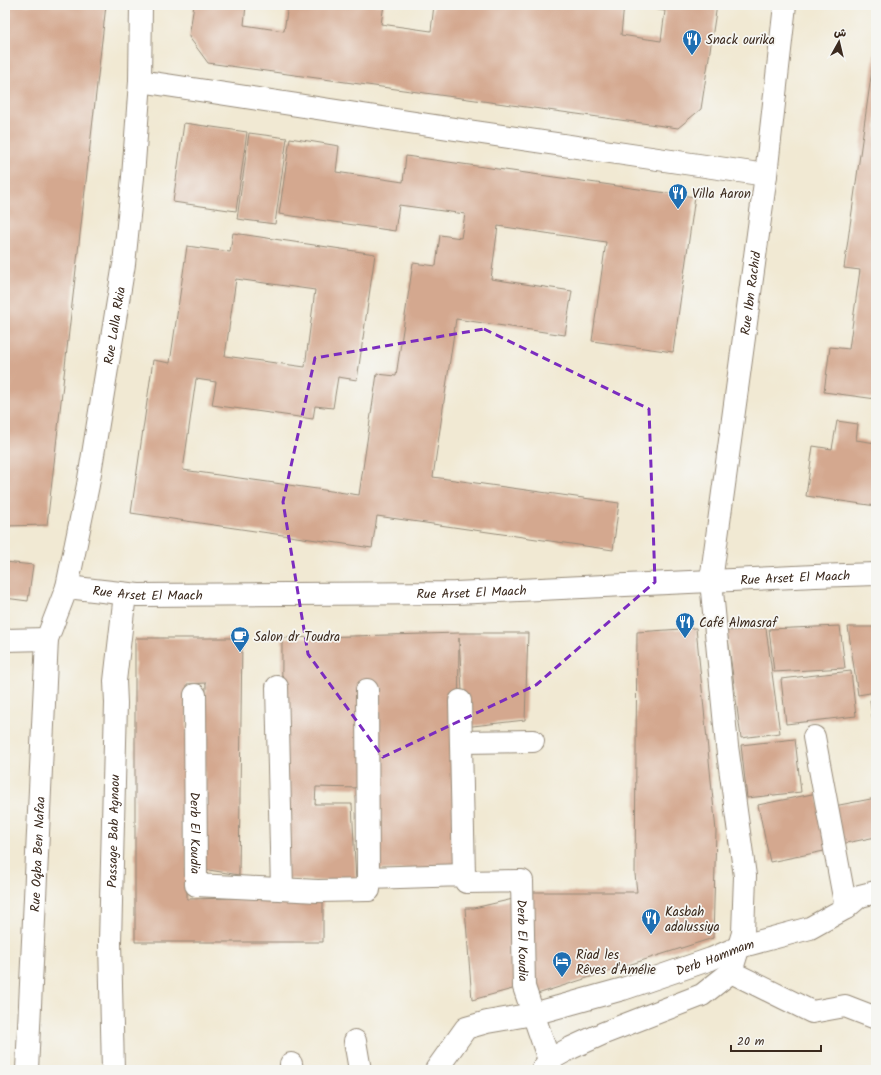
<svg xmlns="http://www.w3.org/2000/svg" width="881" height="1075" viewBox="0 0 881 1075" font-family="Kalam,'Playpen Sans Arabic',sans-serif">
<rect width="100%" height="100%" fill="#f6f6f2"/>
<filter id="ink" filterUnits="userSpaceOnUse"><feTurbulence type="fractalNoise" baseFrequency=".025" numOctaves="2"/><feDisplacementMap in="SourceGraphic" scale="8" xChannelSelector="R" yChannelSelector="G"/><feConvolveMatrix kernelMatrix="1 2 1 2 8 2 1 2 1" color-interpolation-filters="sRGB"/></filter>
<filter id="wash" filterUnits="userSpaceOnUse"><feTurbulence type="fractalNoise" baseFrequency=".012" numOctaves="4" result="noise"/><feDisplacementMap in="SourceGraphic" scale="16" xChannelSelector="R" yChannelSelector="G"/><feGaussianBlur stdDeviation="0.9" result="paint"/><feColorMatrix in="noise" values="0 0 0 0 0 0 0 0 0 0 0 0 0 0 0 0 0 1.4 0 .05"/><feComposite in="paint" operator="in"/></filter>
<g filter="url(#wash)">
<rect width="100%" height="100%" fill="#f1e9d3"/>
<g id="blocks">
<!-- building -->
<g fill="#d4a88f" fill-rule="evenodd">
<path d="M5,5H106L47,525L5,526Z"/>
<path d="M194,5H246L244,25L284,31L288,5H384L381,24L431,31L434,5H624L621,35L661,41L665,11L625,5H717L701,109L678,128L208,63L189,37Z"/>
<path d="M875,48H876V399L824,392L830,347L849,349L860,270L844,268Z"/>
<path d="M184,123L247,132L236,211L173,202Z"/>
<path d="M249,133L287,138L275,224L237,219Z"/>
<path d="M290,138L339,146L336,172L403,182L406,156L695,197L673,352L592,341L606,242L498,226L491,279L572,291L565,335L456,319L433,477L619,503L613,550L377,516L372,548L131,513L153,360L170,363L187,246L230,252L233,233L375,254L357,380L338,377L333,408L315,406L313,419L212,405L216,382L196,379L183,470L359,495L377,374L396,376L413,263L436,266L440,235L461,238L465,214L399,205L395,231L279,214ZM236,279L315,290L305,367L225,356Z"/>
<path d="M837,421L858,424L856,440L876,443V506L806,496L813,446L832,449Z"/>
<path d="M5,562L33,565L28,601L5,598Z"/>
<path d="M840,626L845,668L774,672L769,629Z"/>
<path d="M848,627H876V692L858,695Z"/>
<path d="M696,628L716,831L713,938L531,996L527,892H637L635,874L637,632Z"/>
<path d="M766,628L780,733L741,738L727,631Z"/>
<path d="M459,633H528L525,720L464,727L459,638L457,869L377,870L358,788L316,787L315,804H352L356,883L281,878L282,638Z"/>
<path d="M135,638H242L239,875L203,869L206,683L187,684V899L282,897L323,899V942H135Z"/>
<path d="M851,671L856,716L786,724L781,679Z"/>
<path d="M876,699V739H875L870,700Z"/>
<path d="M795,739L801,792L747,798L741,745Z"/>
<path d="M817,793L829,850L770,862L758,805Z"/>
<path d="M876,798V837L836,845L829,807Z"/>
<path d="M513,899L516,988L472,1000L465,908H474Z"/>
</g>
</g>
</g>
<g filter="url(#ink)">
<use href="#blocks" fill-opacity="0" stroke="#968a78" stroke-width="1"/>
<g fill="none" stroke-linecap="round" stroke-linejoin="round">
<!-- minor casing -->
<g stroke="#968a78" stroke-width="24">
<g id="minor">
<path d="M140,81L448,128L766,175"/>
<path id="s1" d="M67,587L138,595L455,593L815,576L876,574"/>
<path d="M277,687L282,889"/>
<path d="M367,690L368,878"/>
<path id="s2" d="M195,695L196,885L318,891L369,890L368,878L464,875L466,882L522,881L524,987L549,1060"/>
<path d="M460,701L464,875"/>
<path d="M814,737L846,908"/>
<path d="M461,742L533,741"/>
<path d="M731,972L812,1012L845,1006L876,1018"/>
<path d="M355,1041L360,1070"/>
<path d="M291,1064L292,1070"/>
<path id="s3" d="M113,1070L110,942L116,703L115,681L125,594"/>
<path id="s4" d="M436,1070L466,1028L487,1022L533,1014L623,989L711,959L739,947L810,928L846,908L860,896L876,892"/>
<path id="s5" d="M542,1070L549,1060L571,1048L604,1033L702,995L731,972L743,933L745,876L727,746L711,581L766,175L785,5"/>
</g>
</g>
<!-- major casing -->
<g stroke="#968a78" stroke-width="24">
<g id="major">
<path d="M5,640L47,639"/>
<path id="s6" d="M27,1070L47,639L67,587L88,485L124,264L133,177L140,81L141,5"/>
</g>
</g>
<!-- minor -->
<use href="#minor" stroke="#fff" stroke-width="22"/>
<!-- major -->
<use href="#major" stroke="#fff" stroke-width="22"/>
</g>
</g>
<!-- marked area -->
<path fill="none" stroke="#7b2cbf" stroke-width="3" stroke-dasharray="8 5" stroke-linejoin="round" d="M484,329L649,409L655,582L536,685L383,757L308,654L283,502L315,358Z"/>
<!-- icons -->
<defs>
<g id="restaurant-pin" transform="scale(1)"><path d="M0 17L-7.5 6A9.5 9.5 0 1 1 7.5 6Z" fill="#1f6fb2" stroke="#f6f6f2"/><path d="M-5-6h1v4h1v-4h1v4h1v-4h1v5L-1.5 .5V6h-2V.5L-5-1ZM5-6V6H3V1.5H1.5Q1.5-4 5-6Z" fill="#fff"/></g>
<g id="cafe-pin" transform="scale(1)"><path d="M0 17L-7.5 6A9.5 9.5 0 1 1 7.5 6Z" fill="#1f6fb2" stroke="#f6f6f2"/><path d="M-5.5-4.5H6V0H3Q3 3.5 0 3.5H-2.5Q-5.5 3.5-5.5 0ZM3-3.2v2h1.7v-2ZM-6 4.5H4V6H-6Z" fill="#fff"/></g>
<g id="hotel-pin" transform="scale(1)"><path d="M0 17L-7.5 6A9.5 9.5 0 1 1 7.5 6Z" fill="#1f6fb2" stroke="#f6f6f2"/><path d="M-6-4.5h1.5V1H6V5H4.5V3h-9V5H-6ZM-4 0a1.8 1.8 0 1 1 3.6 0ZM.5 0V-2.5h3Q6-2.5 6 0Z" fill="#fff"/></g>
</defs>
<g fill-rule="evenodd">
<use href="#restaurant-pin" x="692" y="39"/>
<use href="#restaurant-pin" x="678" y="193"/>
<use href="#restaurant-pin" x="685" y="622"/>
<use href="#cafe-pin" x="240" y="636"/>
<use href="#restaurant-pin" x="651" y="918"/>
<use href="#hotel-pin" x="562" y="961"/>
</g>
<g text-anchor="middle" stroke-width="3.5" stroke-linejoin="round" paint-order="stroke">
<!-- poi labels -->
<g font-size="13" fill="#3b2a1e" stroke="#f6f6f2" text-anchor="start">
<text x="706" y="44">Snack ourika</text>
<text x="692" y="198">Villa Aaron</text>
<text x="699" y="627">Café Almasraf</text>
<text x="254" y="641">Salon dr Toudra</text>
<text x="665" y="916">Kasbah<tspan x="665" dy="15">adalussiya</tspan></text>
<text x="576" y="959">Riad les<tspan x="576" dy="15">Rêves d'Amélie</tspan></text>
</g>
<!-- street labels -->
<g font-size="13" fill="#3b2a1e" stroke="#f6f6f2">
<text dy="5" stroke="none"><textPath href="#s5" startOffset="901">Rue Ibn Rachid</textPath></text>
<text dy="5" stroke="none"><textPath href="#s6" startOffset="753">Rue Lalla Rkia</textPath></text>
<text dy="5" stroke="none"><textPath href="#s1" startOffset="729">Rue Arset El Maach</textPath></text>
<text dy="5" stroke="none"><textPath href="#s1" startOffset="405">Rue Arset El Maach</textPath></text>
<text dy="5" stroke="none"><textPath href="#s1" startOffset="81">Rue Arset El Maach</textPath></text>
<text dy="5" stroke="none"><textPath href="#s3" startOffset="239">Passage Bab Agnaou</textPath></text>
<text dy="5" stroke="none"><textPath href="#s2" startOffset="138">Derb El Koudia</textPath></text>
<text dy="5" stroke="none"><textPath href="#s6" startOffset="216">Rue Oqba Ben Nafaa</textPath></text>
<text dy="5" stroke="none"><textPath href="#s2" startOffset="594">Derb El Koudia</textPath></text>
<text dy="5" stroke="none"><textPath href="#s4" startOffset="311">Derb Hammam</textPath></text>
</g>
</g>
<!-- margin -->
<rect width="881" height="1075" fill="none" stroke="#f6f6f2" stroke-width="20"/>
<!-- north arrow -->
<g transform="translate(839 42) rotate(8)" stroke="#f6f6f2" stroke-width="3" paint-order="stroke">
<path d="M0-3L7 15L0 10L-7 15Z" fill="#3b2a1e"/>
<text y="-6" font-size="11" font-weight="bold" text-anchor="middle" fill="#3b2a1e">ش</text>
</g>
<!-- scale -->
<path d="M731 1045v6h90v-6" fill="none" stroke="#3b2a1e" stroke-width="2"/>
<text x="737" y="1045" font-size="12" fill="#3b2a1e" stroke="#f6f6f2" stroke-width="3" paint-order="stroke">20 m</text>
</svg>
